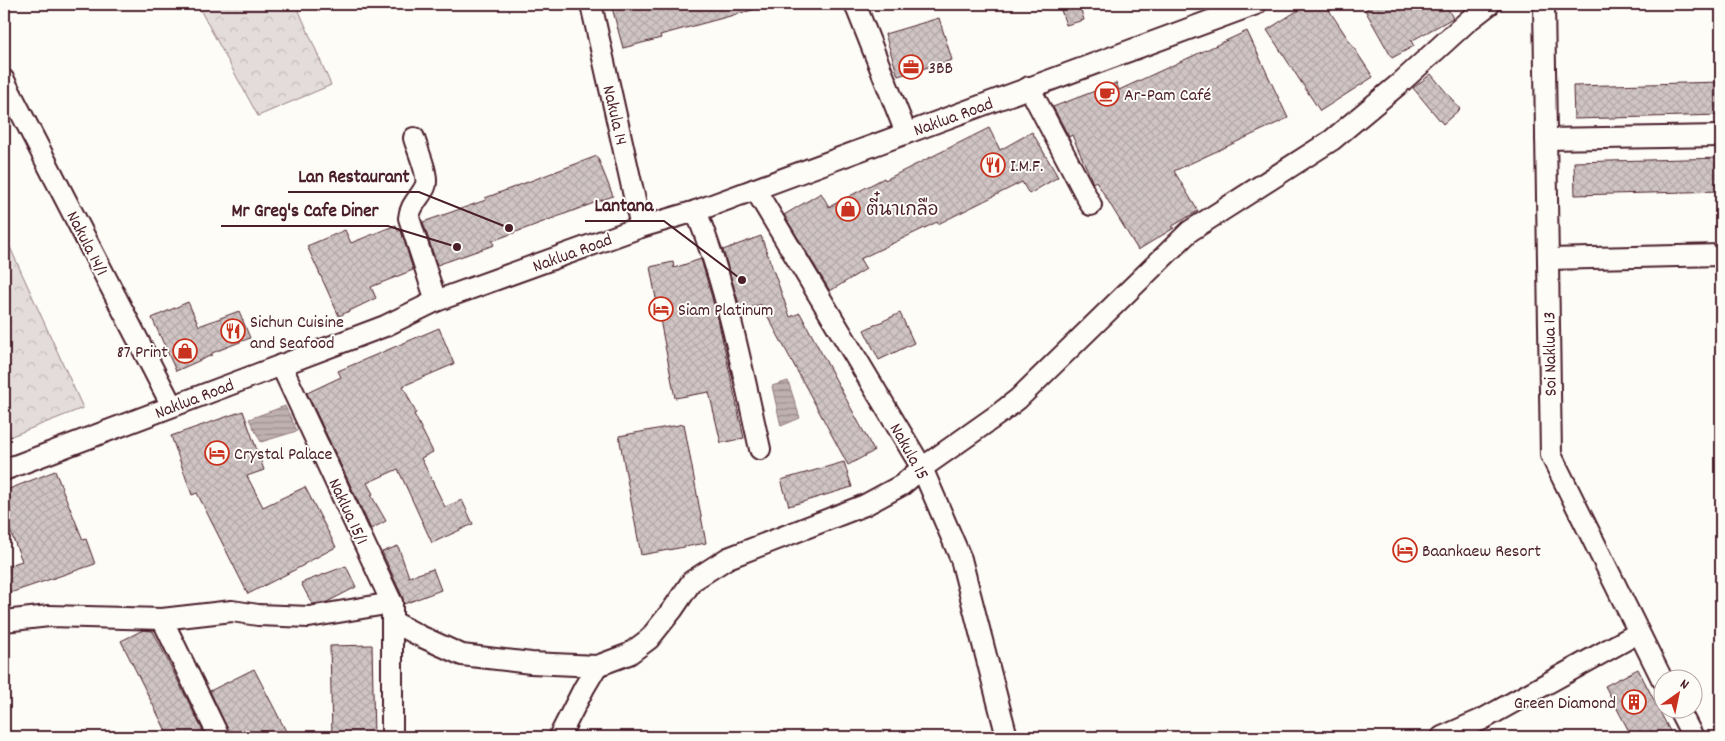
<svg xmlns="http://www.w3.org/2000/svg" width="1725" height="741" viewBox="0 0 1725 741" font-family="Dekko,'Playpen Sans Thai',sans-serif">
<defs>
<pattern id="forest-crowns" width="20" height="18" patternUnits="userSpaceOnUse" patternTransform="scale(1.25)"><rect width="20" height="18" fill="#e3dcda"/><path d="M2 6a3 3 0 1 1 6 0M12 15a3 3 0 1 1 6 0" fill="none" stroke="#c4bcbb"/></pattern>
<pattern id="water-rules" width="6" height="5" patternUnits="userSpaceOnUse" patternTransform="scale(1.25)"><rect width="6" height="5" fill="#c0b1b1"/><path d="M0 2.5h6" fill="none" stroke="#9e8f90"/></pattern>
<pattern id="building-cross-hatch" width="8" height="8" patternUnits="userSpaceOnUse" patternTransform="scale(1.25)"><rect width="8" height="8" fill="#d0c5c4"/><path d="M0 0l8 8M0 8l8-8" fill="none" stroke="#b4a9a9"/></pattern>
</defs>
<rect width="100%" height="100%" fill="#fdfcf7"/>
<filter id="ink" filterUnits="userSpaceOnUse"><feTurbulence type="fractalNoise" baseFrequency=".02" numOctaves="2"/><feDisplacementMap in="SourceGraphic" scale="10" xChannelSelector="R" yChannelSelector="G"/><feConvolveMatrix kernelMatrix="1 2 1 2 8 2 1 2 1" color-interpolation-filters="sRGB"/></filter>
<g filter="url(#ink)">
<!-- forest -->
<g fill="url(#forest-crowns)" stroke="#967e82">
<path d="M197,4H296L331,85L258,116Z"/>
<path d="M4,234L83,408L4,439Z"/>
</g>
<!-- water -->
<g fill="url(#water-rules)" stroke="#91777b">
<path d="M788,381L800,418L781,426L772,386Z"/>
<path d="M285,406L297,431L261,442L249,419Z"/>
</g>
<!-- building -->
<g fill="url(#building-cross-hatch)" stroke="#4a1f2b">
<path d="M611,4H756V9L660,35L661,38L623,48Z"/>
<path d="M1059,4H1079L1084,20L1066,25Z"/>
<path d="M1308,4H1325L1373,77L1320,111L1267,30Z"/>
<path d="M1375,4H1445L1453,18L1411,41L1414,46L1392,58L1365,10Z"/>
<path d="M939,18L952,60L898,76L885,34Z"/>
<path d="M1247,31L1288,118L1174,171L1198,211L1171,227L1174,228L1138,250L1096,181L1093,183L1072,135L1069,137L1053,107L1116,83L1119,90Z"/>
<path d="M1431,74L1460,109L1443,124L1413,88Z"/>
<path d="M1721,82V115L1574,119L1573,86Z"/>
<path d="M989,128L1000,150L1032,132L1058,177L1029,194L1022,182L938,224L937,222L860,259L866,269L830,291L784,215L821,193L829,207L884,178L885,180Z"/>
<path d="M597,156L613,196L492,241L494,245L437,265L423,222L486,200L485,198Z"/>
<path d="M1721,158V191L1575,195L1574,162Z"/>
<path d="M396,225L398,231L401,230L413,270L371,287L376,298L339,316L307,246L345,230L351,243Z"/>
<path d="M761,236L790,317L800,313L874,451L848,465L761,304L741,311L723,250Z"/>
<path d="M701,259L718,319L744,438L721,443L709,392L675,398L650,267L673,262L674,268Z"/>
<path d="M188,302L199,326L239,311L250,338L212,353V355L176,371L152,318Z"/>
<path d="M900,313L914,343L879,360L864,330Z"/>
<path d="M439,328L454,364L403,386L416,413L414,414L433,452L421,458L445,507L462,500L473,524L432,543L398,469L367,483L373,494L371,495L386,521L371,529L307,393L341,377L338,371Z"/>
<path d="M243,411L264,470L247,476L263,507L305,487L336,547L304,564V565L248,594L197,493L192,495L171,436Z"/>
<path d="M684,424L706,543L641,555L619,436Z"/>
<path d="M844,462L852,487L789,506L781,480Z"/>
<path d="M55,471L83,540L86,539L95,564L4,595V567L22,561L4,515V491Z"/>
<path d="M398,546L409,577L433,569L441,590L404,604L403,598L382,552Z"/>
<path d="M346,566L356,587L327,602L312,604L301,583Z"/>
<path d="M143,630L153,631L206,737H169L121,641Z"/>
<path d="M372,645L374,737H332L330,646Z"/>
<path d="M254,669L289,737H231L210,691Z"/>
<path d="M1638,669L1673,737H1632L1605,686Z"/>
</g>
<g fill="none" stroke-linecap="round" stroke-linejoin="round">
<!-- minor casing -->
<g stroke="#4a1f2b" stroke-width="24">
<g id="minor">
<path d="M591,4L641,227"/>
<path d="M855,4L906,133"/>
<path d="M1544,4L1551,455L1662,679"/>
<path d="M4,80L172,406"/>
<path d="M1029,87L1091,205"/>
<path d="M414,138C417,149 430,177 425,187C419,199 410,205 409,218L436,301"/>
<path d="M1546,139L1721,136"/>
<path d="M755,189L922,468L961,559L1007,737"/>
<path d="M696,211C727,288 742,369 760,449"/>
<path d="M1548,259L1721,255"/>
<path d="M281,365L392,603V621L420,636L462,655L531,663L597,666L629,654L649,639L673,609L692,581L728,558L865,505L902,485L922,468L1000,413L1018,399L1190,231L1332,140L1399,84L1468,21L1490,4"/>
<path d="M4,470L385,326L436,301L641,227L696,211L1256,4"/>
<path d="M162,619L219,737"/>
<path d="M4,621L49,616L162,619L232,611L258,615L309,617L392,603"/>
<path d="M392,621V737"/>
<path d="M1678,708L1693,737"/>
<path d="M559,737L584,688L597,666"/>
<path d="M1442,737L1483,719L1638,633"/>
</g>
</g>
<!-- minor -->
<use href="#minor" stroke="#fdfcf7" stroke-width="20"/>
</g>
</g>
<!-- icons -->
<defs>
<g id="office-ring" transform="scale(1.25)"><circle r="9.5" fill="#fdfcf7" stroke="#c8321e" stroke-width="1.5"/><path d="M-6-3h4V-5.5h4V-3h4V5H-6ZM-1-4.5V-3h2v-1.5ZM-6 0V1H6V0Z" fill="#c8321e"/></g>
<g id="cafe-ring" transform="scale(1.25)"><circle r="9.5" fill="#fdfcf7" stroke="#c8321e" stroke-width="1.5"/><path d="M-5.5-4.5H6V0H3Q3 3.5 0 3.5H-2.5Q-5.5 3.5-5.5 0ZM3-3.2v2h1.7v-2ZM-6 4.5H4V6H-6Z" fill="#c8321e"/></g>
<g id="restaurant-ring" transform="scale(1.25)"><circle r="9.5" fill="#fdfcf7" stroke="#c8321e" stroke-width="1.5"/><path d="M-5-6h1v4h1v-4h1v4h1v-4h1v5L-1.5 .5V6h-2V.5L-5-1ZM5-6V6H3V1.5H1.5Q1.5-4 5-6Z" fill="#c8321e"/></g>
<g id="shop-ring" transform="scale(1.25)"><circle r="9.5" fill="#fdfcf7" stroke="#c8321e" stroke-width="1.5"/><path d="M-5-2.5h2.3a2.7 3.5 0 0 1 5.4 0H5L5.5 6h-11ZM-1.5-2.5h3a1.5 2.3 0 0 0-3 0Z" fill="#c8321e"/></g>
<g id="hotel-ring" transform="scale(1.25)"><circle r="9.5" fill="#fdfcf7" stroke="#c8321e" stroke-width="1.5"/><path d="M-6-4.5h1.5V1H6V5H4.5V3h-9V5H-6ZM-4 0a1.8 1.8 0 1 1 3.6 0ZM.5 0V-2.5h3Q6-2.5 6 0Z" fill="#c8321e"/></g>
<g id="building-ring" transform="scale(1.25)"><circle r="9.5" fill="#fdfcf7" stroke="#c8321e" stroke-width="1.5"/><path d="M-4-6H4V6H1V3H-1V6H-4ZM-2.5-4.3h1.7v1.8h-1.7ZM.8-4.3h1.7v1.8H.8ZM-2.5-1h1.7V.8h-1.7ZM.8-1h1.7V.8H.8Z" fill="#c8321e"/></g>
</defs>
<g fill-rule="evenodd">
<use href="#office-ring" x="911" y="67"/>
<use href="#cafe-ring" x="1107" y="94"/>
<use href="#restaurant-ring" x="993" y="165"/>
<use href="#shop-ring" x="848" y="209"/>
<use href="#hotel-ring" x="661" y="309"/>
<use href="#restaurant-ring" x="233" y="331"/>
<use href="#shop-ring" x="185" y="351"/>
<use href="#hotel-ring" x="217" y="453"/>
<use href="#hotel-ring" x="1405" y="550"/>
<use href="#building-ring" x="1634" y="702"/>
</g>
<g text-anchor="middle" stroke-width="4" stroke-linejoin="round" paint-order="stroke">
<!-- poi labels -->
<g font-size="18" fill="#4a1f2b" stroke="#fdfcf7" text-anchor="start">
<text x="928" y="73">3BB</text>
<text x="1124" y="100">Ar-Pam Café</text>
<text x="1010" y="171">I.M.F.</text>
<text x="866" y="215">ตี๋นาเกลือ</text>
<text x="678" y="315">Siam Platinum</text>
<text x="250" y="327">Sichun Cuisine<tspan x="250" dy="21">and Seafood</tspan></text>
<text x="168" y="357" text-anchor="end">87 Print</text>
<text x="234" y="459">Crystal Palace</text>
<text x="1422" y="556">Baankaew Resort</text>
<text x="1616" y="708" text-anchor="end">Green Diamond</text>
</g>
<!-- street labels -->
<g font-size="18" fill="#4a1f2b" stroke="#fdfcf7">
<text transform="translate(616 115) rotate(77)" y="6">Nakula 14</text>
<text transform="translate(953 116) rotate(-20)" y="6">Naklua Road</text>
<text transform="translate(88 243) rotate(63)" y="6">Nakula 14/1</text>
<text transform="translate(572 252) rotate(-20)" y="6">Naklua Road</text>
<text transform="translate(1549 354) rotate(-91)" y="6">Soi Naklua 13</text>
<text transform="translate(194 398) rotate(-21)" y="6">Naklua Road</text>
<text transform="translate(910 451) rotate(61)" y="6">Nakula 15</text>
<text transform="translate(349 511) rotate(65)" y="6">Naklua 15/1</text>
</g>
</g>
<!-- callouts -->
<path fill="none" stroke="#4a1f2b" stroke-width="2" d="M509 228L419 192H288M742 280L664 221H585M457 247L388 226H221"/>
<g fill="#4a1f2b" stroke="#fdfcf7" stroke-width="2">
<circle cx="509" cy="228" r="5"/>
<circle cx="742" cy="280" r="5"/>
<circle cx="457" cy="247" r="5"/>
</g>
<g font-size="19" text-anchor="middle" font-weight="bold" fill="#4a1f2b" stroke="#fdfcf7" stroke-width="4" stroke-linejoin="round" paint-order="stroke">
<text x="354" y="182">Lan Restaurant</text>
<text x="624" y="211">Lantana</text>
<text x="305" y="216">Mr Greg's Cafe Diner</text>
</g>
<!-- margin -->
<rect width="1725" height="741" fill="none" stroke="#fdfcf7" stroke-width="20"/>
<rect x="10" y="10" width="1705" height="721" fill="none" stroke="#4a1f2b" stroke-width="2" filter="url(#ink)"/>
<!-- north arrow -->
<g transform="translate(1678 694) rotate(33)"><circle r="24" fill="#fdfcf7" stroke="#b5a4a5"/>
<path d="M0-4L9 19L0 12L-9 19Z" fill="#c8321e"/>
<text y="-8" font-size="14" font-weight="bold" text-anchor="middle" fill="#4a1f2b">N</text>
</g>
</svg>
